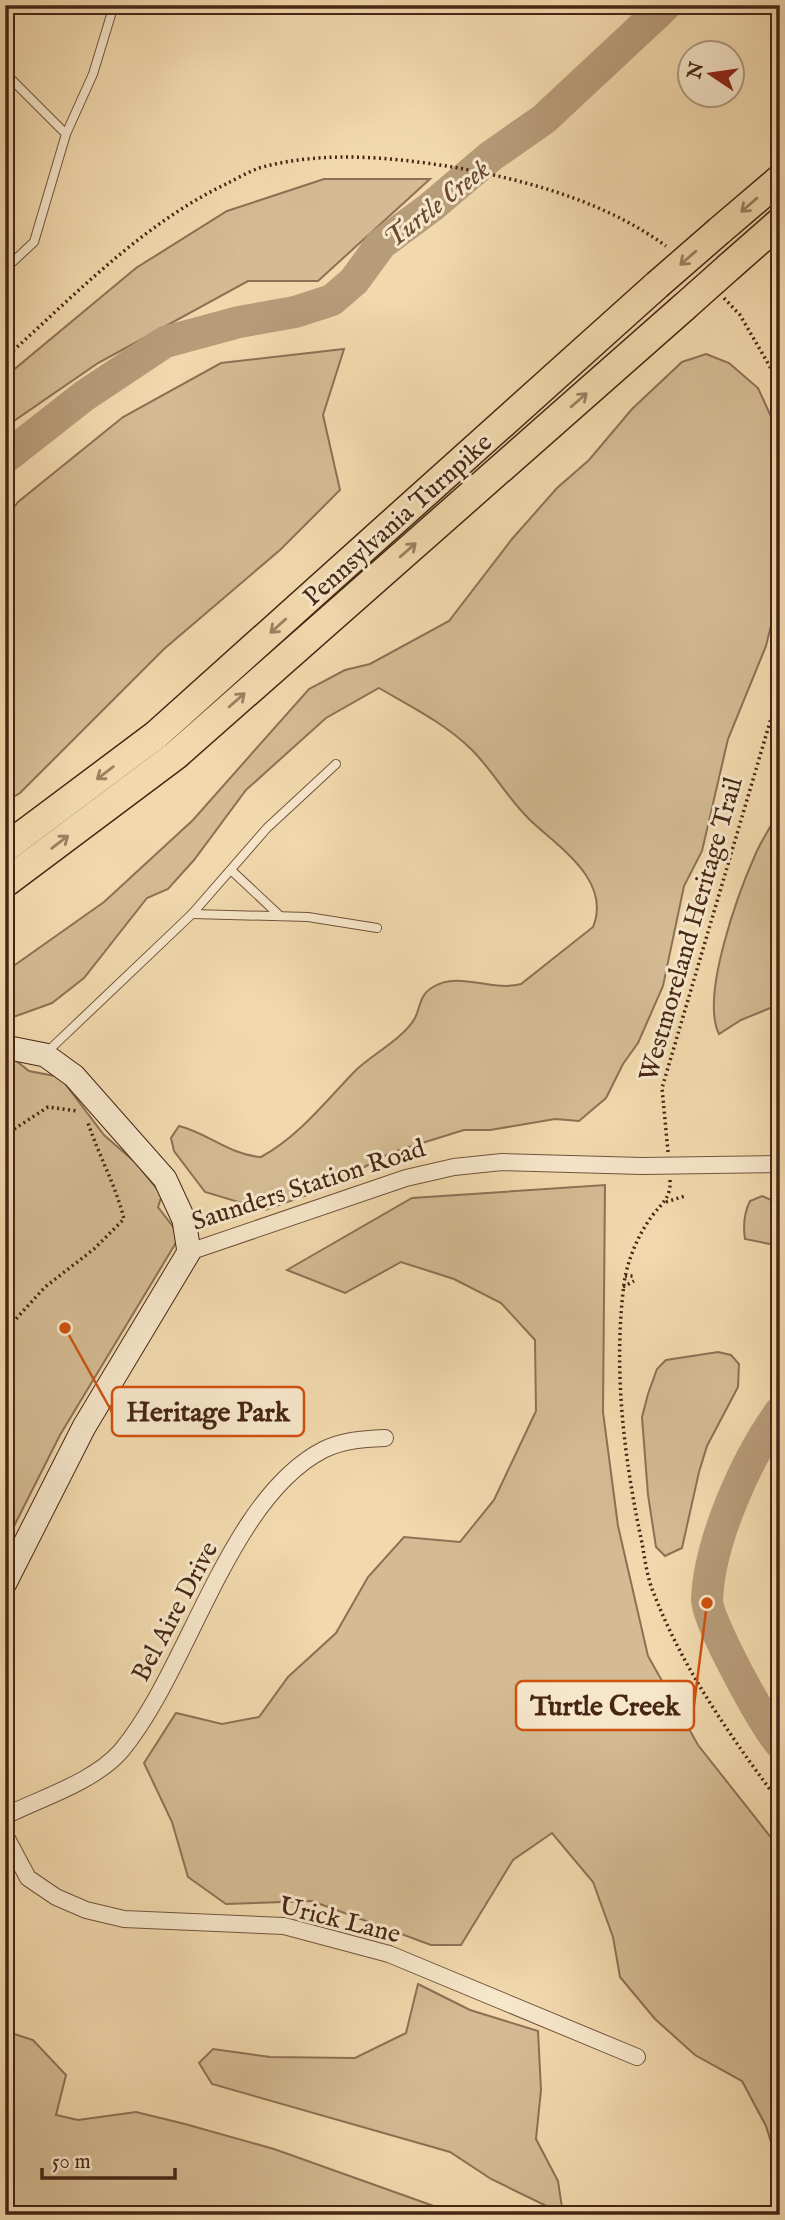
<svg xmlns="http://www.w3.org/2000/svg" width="785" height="2220" viewBox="0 0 785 2220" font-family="'IM FELL English',serif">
<rect width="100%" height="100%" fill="#f1d9ad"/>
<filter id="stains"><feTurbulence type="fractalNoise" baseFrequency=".00286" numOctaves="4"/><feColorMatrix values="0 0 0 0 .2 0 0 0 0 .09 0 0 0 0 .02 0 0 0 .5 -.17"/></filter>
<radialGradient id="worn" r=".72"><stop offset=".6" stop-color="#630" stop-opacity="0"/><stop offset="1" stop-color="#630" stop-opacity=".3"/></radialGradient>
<!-- green -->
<g fill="#d4bb93" stroke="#8e7054" stroke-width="2">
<path d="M324,179H430L318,281H248L98,363L5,427V377L136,268L227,211Z"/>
<path d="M344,349L323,415L340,490L280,550L164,649L20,793L5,802V520L18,502L123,417L221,363Z"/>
<path d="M706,354L729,363L758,388L774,423L780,448V564L776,605L766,646L728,739L702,851L684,886L663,986L638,1043L623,1064L606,1098L579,1121L555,1119L490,1130H464L390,1153L324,1189L265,1210L205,1192L174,1151L171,1138L179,1126C208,1133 230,1155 261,1157C299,1136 325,1102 355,1071C371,1055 404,1038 415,1018C421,1006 419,995 433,987C459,971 492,992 521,984L593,927C612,880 558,847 530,820C508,799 493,771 472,750C446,724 410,706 379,688L326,718L246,790L194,860L168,889L147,898L84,978L52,1003L5,1020V972L104,902L193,820L309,689L345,670L370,664L449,621L512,539L557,488L589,460L632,409L682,362Z"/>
<path d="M780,805V1004L741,1020L719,1034C700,996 739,891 756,853C763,837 775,822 780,805Z"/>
<path d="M15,1060L29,1071L60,1077L104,1135L136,1163L162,1195L158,1207L180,1236L60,1435L5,1544V1065Z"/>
<path d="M605,1185L603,1412L618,1526L648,1656L698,1745L780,1849V2215L779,2168L766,2126L742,2081L695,2055L655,2019L620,1977L613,1937L593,1882L552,1833L513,1860L461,1945H431L312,1901L226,1904L188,1877L172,1822L144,1763L176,1713L222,1724L259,1717L288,1677L336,1633L368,1577L404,1537L460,1542L494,1500L536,1411L535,1340L501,1303L454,1279L401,1262L345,1293L287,1270L412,1198Z"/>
<path d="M762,1196L780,1204V1246L745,1239C743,1226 744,1213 750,1201Z"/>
<path d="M718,1352L731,1355L739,1364L738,1387L707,1446L699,1472L682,1548L665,1556L656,1547L648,1495L642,1417L648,1394L657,1369L666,1360Z"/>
<path d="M418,1984L470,2010L538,2031L541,2090L536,2139L558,2181L563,2214L491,2179L450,2152L212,2084L199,2063L213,2049L270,2057L355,2058L406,2033Z"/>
<path d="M5,2031L33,2040L66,2075L56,2115L78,2120L136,2112L185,2124L274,2149L459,2215H5Z"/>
</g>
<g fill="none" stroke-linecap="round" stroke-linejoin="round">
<!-- river -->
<g stroke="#b79c79" stroke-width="32">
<path d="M5,458L84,396L165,342L239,322L295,312L332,300L354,281L381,244L431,207L491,156L544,119L666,5"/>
<path d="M780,1412C746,1459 709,1542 707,1600C707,1621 764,1725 780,1743"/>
</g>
<!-- lane casing -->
<g stroke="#72533b" stroke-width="10">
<g id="lane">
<path d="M5,73L66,134L34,242L5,269"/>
<path d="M66,134L93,74L114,5"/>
<path d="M231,870L280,916"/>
<path d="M192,914L308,917L377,928"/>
<path d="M47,1052L192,914L267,828L336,764"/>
</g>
</g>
<!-- street casing -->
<g stroke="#72533b" stroke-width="18">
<g id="street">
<path d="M189,1252L406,1178L454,1167L502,1162L642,1166L780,1164"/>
<path d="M5,1816C41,1798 94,1782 121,1751C189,1670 228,1499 323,1450C343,1440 363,1439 385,1438"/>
<path d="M5,1835L28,1878L56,1897L86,1910L124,1919L284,1926L389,1954L637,2057"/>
</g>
</g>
<!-- secondary casing -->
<g stroke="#472615" stroke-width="25">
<path id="secondary" d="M5,1047L45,1055L74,1076L165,1179L184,1220L189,1252L84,1427L5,1583"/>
</g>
<!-- highway casing -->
<g stroke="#472615" stroke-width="31">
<g id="highway">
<path d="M719,231L780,179"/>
<path d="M730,266L780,222"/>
<path d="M5,848L156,735L657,285"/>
<path d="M5,883L176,755L684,307"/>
</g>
</g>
<!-- path -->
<g stroke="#472615" stroke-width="3.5" stroke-dasharray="2 3.5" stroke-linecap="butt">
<path d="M724,298L740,315L780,384"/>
<path d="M5,358C74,296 141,225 226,184C236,179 248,172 259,168C326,149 402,158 470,170C539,184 608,204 666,246"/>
<path d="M5,1135L48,1107L78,1111"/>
<path d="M668,1152L662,1088L780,688"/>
<path d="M670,1180C671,1198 662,1203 652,1216C638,1235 627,1261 624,1284C613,1369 624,1459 642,1543C645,1559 647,1578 654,1594C684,1671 731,1737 780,1803"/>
<path d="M666,1202L685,1196"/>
<path d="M625,1276H635"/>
<path d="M623,1287L634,1281"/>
<path d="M5,1331L45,1287L94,1249L124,1219C116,1186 99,1156 88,1123"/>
</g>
<!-- lane -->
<use href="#lane" stroke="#f6e6ca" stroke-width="8"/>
<!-- street -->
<use href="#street" stroke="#f6e6ca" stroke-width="16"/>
<!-- secondary -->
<use href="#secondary" stroke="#f6e6ca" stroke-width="23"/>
<!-- highway -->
<use href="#highway" stroke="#f1d9ad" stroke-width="28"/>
<!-- highway-bridge casing -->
<g stroke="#472615" stroke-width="31" stroke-linecap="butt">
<g id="highway-bridge">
<path d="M657,285L719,231"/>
<path d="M684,307L730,266"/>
</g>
</g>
<!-- highway-bridge -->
<use href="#highway-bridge" stroke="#f1d9ad" stroke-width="28"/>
</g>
<!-- one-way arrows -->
<defs><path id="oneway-shaft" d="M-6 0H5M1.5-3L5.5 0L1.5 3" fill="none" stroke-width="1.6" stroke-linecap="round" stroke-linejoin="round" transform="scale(1.75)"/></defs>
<g stroke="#9c8061">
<use href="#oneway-shaft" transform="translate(749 205) rotate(139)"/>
<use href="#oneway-shaft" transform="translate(688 258) rotate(139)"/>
<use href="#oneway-shaft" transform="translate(579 400) rotate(-41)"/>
<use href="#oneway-shaft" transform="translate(408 550) rotate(-41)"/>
<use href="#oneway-shaft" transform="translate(278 626) rotate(138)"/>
<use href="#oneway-shaft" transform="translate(237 700) rotate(-41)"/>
<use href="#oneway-shaft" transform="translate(105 773) rotate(143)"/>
<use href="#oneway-shaft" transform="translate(60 842) rotate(-37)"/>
</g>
<g text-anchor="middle" stroke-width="6" stroke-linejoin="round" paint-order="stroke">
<!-- street labels -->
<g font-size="26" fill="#472615" stroke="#f6e6ca">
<text transform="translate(397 519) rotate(-42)" y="9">Pennsylvania Turnpike</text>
<text transform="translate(690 929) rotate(-74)" y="9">Westmoreland Heritage Trail</text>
<text transform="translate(308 1184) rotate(-18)" y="9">Saunders Station Road</text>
<text transform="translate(174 1611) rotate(-62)" y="9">Bel Aire Drive</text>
<text transform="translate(340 1919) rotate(14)" y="9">Urick Lane</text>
</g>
<!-- water labels -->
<g font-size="28" font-style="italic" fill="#694933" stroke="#f6e6ca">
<text transform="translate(436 203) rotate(-38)" y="10">Turtle Creek</text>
</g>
</g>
<!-- callouts -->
<path fill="none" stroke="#d0510d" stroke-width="2.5" d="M65 1328L112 1412M707 1603L694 1705"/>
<g fill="#d0510d" stroke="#f6e6ca" stroke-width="2.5">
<circle cx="65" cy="1328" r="7"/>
<circle cx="707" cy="1603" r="7"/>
</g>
<g fill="#f6e6ca" stroke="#d0510d" stroke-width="2.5">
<rect x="112" y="1387" width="192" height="49" rx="7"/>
<rect x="516" y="1681" width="178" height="49" rx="7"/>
</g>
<g font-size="28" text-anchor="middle" font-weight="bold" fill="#472615">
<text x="208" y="1421">Heritage Park</text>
<text x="605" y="1715">Turtle Creek</text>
</g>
<!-- margin -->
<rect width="785" height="2220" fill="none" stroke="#f1d9ad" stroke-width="28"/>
<rect x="7" y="7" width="771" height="2206" fill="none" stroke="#472615" stroke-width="3.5"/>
<rect x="14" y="14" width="757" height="2192" fill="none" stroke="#472615" stroke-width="2"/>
<!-- north arrow -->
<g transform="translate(711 74) rotate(283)"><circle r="33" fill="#f6e6ca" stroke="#b09982" stroke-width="2"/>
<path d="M0-5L12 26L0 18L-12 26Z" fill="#8f2418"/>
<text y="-10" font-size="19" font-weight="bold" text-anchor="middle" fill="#472615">N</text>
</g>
<!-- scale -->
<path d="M42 2168v10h133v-10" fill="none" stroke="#472615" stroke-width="3.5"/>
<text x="52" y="2168" font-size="21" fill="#472615" stroke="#f6e6ca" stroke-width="5" paint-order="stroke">50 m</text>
<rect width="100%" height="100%" filter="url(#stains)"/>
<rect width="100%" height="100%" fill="url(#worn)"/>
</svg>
